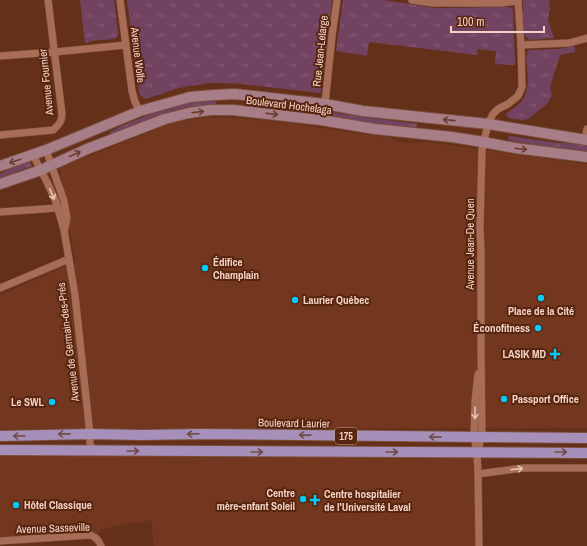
<svg xmlns="http://www.w3.org/2000/svg" width="587" height="546" viewBox="0 0 587 546" font-family="'Archivo Narrow',sans-serif">
<defs>
<pattern id="grass-tufts" width="24" height="20" patternUnits="userSpaceOnUse"><rect width="24" height="20" fill="#724360"/><path d="M3 7l-1-3M5 7V3M7 7l1-3M15 17l-1-3M17 17v-4M19 17l1-3" fill="none" stroke="#875d75"/></pattern>
</defs>
<rect width="100%" height="100%" fill="#64301a"/>
<!-- built -->
<g fill="#72371e">
<path d="M205,117L240,118L298,124L347,132L389,137L398,142L416,143L422,142H429L520,155L587,164V428L0,429V295L75,262L60,171V168L166,125L182,121Z"/>
<path d="M0,450L477,452L479,546H154L151,520L100,529L99,536L96,538L0,541Z"/>
</g>
<!-- grass -->
<g fill="url(#grass-tufts)">
<path d="M80,0H114L118,33C118,37 116,38 113,39L90,41L88,43H85Z"/>
<path d="M127,0H332L321,92L320,93L242,84L223,83H210L189,86L175,89L146,99L141,96L139,92Z"/>
<path d="M343,0H384L436,8L508,7L512,8L513,9L515,64L514,65L495,64L496,51L478,49L477,55L369,42L367,56L336,51Z"/>
<path d="M523,0H549L550,9L548,20L554,38L530,40L527,38L524,34Z"/>
<path d="M574,46L575,52L560,55L550,87L552,95L547,104L528,119L523,120L508,118L506,114C510,110 515,108 519,104C532,92 527,72 526,56L528,53L527,52L529,50H532L558,49Z"/>
<path d="M210,100L216,101V105C200,106 185,107 170,112C150,118 131,127 111,134L110,132C120,126 131,122 141,118C164,109 186,102 210,100Z"/>
<path d="M302,109H318L342,114L417,124V127C379,126 340,118 302,112Z"/>
<path d="M509,136L558,143H571L585,145L587,146V152L524,143L508,140Z"/>
<path d="M27,162H30L32,166L0,178V174L15,166Z"/>
</g>
<g fill="none" stroke-linecap="round" stroke-linejoin="round">
<!-- street casing -->
<g stroke="#7b4e3b" stroke-width="8">
<g id="street">
<path d="M120,0L132,91L135,102L140,111"/>
<path d="M412,0L433,3H500L518,1"/>
<path d="M521,45L569,43L587,38"/>
<path d="M0,56L55,52L126,45"/>
<path d="M325,104L332,36L337,0"/>
<path d="M0,135L53,130C59,125 62,121 62,114L48,0"/>
<path d="M585,140L587,129"/>
<path d="M46,150L64,201L67,218L65,228"/>
<path d="M33,155L47,182L56,202L64,230L75,295L90,434V444L94,451"/>
<path d="M0,212L58,208"/>
<path d="M0,288L69,259"/>
<path d="M478,374L475,401L474,437L477,452L478,474L479,546"/>
<path d="M477,452L482,437L481,346V250L480,228L482,149L488,124L493,114L498,109L508,104L518,96L522,87L521,45L518,0"/>
<path d="M478,474L524,468H587"/>
<path d="M0,541L90,535C96,537 99,540 101,546"/>
</g>
</g>
<!-- secondary casing -->
<g stroke="#7b4e3b" stroke-width="12">
<g id="secondary">
<path d="M0,166L46,150L140,111L190,97L214,95L235,94L325,104L363,111L488,124L587,140"/>
<path d="M0,184L41,170L87,149L165,119L189,113L210,110H233L321,120L375,129L452,137L483,142L515,148L587,157"/>
</g>
</g>
<!-- primary casing -->
<g stroke="#7b4e3b" stroke-width="12">
<g id="primary">
<path d="M0,436L90,434L142,435L199,434L482,437L587,438"/>
<path d="M0,450L587,453"/>
</g>
</g>
<!-- street -->
<use href="#street" stroke="#a76d56" stroke-width="7"/>
<!-- secondary -->
<use href="#secondary" stroke="#a77e88" stroke-width="10"/>
<!-- primary -->
<use href="#primary" stroke="#a690ba" stroke-width="10"/>
</g>
<!-- one-way arrows -->
<defs><path id="oneway-shaft" d="M-6 0H5M1.5-3L5.5 0L1.5 3" fill="none" stroke-width="1.6" stroke-linecap="round" stroke-linejoin="round"/></defs>
<g stroke="#6c3b2d">
<use href="#oneway-shaft" transform="translate(198 112) rotate(-7)"/>
<use href="#oneway-shaft" transform="translate(272 114) rotate(7)"/>
<use href="#oneway-shaft" transform="translate(449 120) rotate(-174)"/>
<use href="#oneway-shaft" transform="translate(521 149) rotate(7)"/>
<use href="#oneway-shaft" transform="translate(75 154) rotate(-24)"/>
<use href="#oneway-shaft" transform="translate(15 161) rotate(162)"/>
</g>
<g stroke="#e8c4b5">
<use href="#oneway-shaft" transform="translate(52 194) rotate(67)"/>
<use href="#oneway-shaft" transform="translate(475 413) rotate(90)"/>
<use href="#oneway-shaft" transform="translate(517 469) rotate(-7)"/>
</g>
<g stroke="#734a4b">
<use href="#oneway-shaft" transform="translate(64 434) rotate(179)"/>
<use href="#oneway-shaft" transform="translate(193 434) rotate(178)"/>
<use href="#oneway-shaft" transform="translate(305 435) rotate(-179)"/>
<use href="#oneway-shaft" transform="translate(19 436) rotate(178)"/>
<use href="#oneway-shaft" transform="translate(435 437) rotate(-179)"/>
<use href="#oneway-shaft" transform="translate(133 451)"/>
<use href="#oneway-shaft" transform="translate(257 452)"/>
<use href="#oneway-shaft" transform="translate(392 452)"/>
<use href="#oneway-shaft" transform="translate(561 452)"/>
</g>
<!-- markers -->
<g fill="#06cbf9" stroke="#58250f" stroke-width="1.5">
<circle cx="205" cy="268" r="4"/>
<circle cx="541" cy="298" r="4"/>
<circle cx="295" cy="300" r="4"/>
<circle cx="538" cy="328" r="4"/>
<path d="M553 348h4v4h4v4h-4v4h-4v-4h-4v-4h4z"/>
<circle cx="504" cy="399" r="4"/>
<circle cx="52" cy="402" r="4"/>
<circle cx="303" cy="499" r="4"/>
<path d="M313 494h4v4h4v4h-4v4h-4v-4h-4v-4h4z"/>
<circle cx="16" cy="505" r="4"/>
</g>
<g text-anchor="middle" stroke-width="4" stroke-linejoin="round" paint-order="stroke">
<!-- shield labels -->
<rect fill="#58250f" stroke="#c59f8f" stroke-width="1" x="335" y="428" width="22" height="16" rx="3"/>
<g font-size="10" font-weight="bold" fill="#f4d3c6">
<text x="346" y="440">175</text>
</g>
<!-- street labels -->
<g font-size="11" fill="#f4d3c6" stroke="#58250f">
<text transform="translate(320 51) rotate(-84)" y="4">Rue Jean-Lelarge</text>
<text transform="translate(138 55) rotate(83)" y="4">Avenue Wolfe</text>
<text transform="translate(46 82) rotate(-96)" y="4">Avenue Fournier</text>
<text transform="translate(289 105) rotate(7)" y="4">Boulevard Hochelaga</text>
<text transform="translate(470 244) rotate(-90)" y="4">Avenue Jean-De Quen</text>
<text transform="translate(68 342) rotate(-97)" y="4">Avenue de Germain-des-Prés</text>
<text transform="translate(294 423) rotate(1)" y="4">Boulevard Laurier</text>
<text transform="translate(53 528) rotate(-2)" y="4">Avenue Sasseville</text>
</g>
<!-- poi labels -->
<g font-size="11" font-weight="bold" fill="#f4d3c6" stroke="#58250f" text-anchor="start">
<text x="213" y="266">Édifice<tspan x="213" dy="13">Champlain</tspan></text>
<text x="303" y="304">Laurier Québec</text>
<text x="541" y="315" text-anchor="middle">Place de la Cité</text>
<text x="530" y="332" text-anchor="end">Éconofitness</text>
<text x="546" y="358" text-anchor="end">LASIK MD</text>
<text x="512" y="403">Passport Office</text>
<text x="44" y="406" text-anchor="end">Le SWL</text>
<text x="295" y="497" text-anchor="end">Centre<tspan x="295" dy="13">mère-enfant Soleil</tspan></text>
<text x="324" y="498">Centre hospitalier<tspan x="324" dy="13">de l'Université Laval</tspan></text>
<text x="24" y="509">Hôtel Classique</text>
</g>
</g>
<!-- scale -->
<path d="M451 26v6h93v-6" fill="none" stroke="#f4d3c6" stroke-width="2"/>
<text x="457" y="26" font-size="12" fill="#f4d3c6" stroke="#58250f" stroke-width="3" paint-order="stroke">100 m</text>
</svg>
